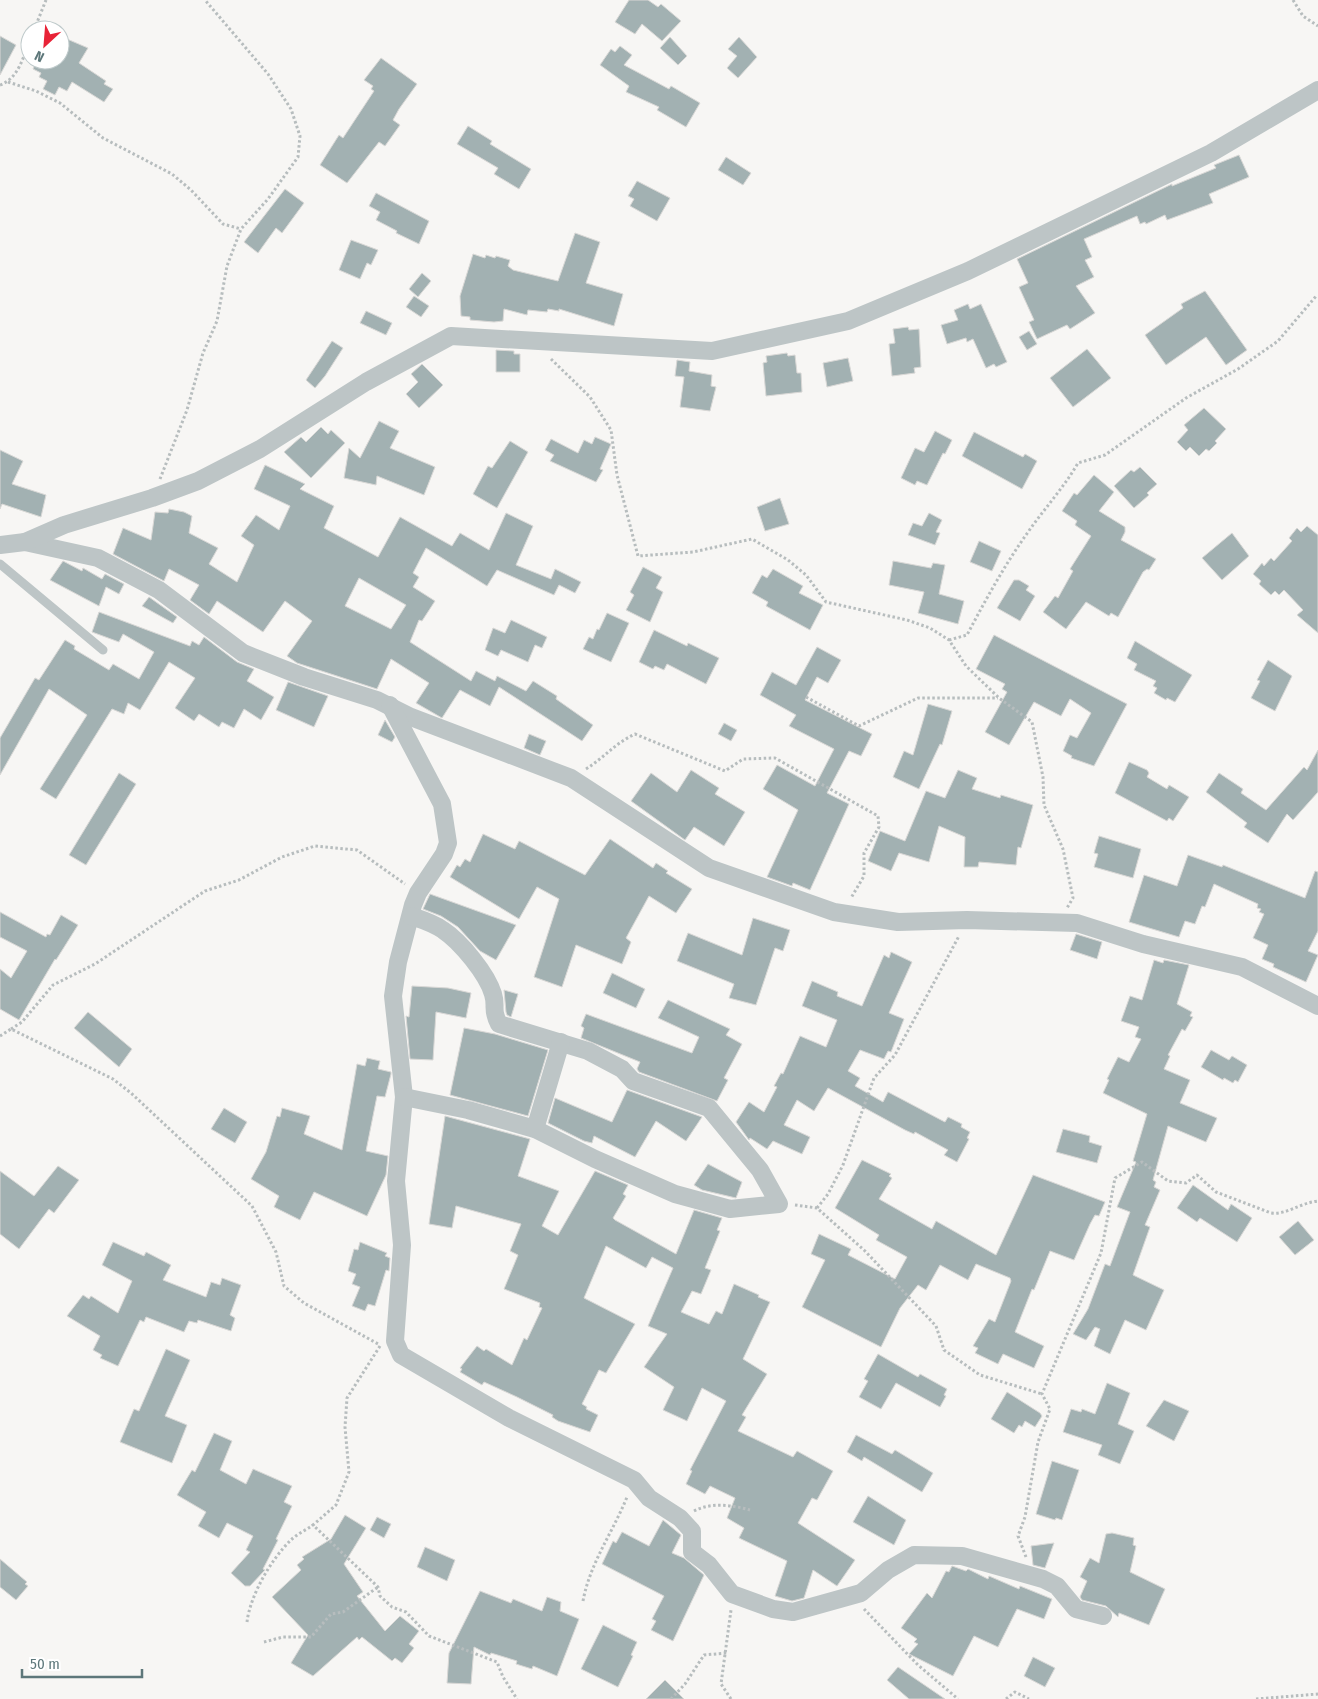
<svg xmlns="http://www.w3.org/2000/svg" width="1318" height="1699" viewBox="0 0 1318 1699" font-family="'Fira Sans Condensed',sans-serif">
<rect width="100%" height="100%" fill="#f7f6f4"/>
<!-- building -->
<g fill="#a2b1b2" stroke="#d9d8d6" fill-rule="evenodd">
<path d="M629,0H648L658,7L661,4L681,21L662,41L642,24L635,34L615,22Z"/>
<path d="M0,36L16,45L0,75Z"/>
<path d="M60,36L88,48L79,63L106,81L104,84L113,89L104,102L72,82L67,91L59,87L55,95L43,89L47,81L39,77L41,73L33,69L37,60H60Z"/>
<path d="M670,37L687,56L678,65L660,48Z"/>
<path d="M739,37L757,57L738,78L727,68L737,56L728,49Z"/>
<path d="M620,46L632,55L624,65L669,89L671,86L700,103L686,127L657,110L659,107L626,92L629,86L600,65L611,49L615,52Z"/>
<path d="M381,58L417,84L399,109L393,120L400,125L385,146L379,142L347,183L320,165L339,135L343,138L374,91L371,89L373,86L364,80Z"/>
<path d="M468,126L492,141L490,144L531,169L519,189L494,174L498,168L457,144Z"/>
<path d="M1239,155L1249,177L1209,194L1213,203L1167,220L1165,215L1146,224L1145,222L1140,224L1137,216L1084,239L1092,257L1085,260L1094,277L1076,286L1095,313L1070,329L1067,325L1037,339L1029,322L1034,320L1019,287L1028,283L1017,259L1172,184V186L1216,168L1214,165Z"/>
<path d="M726,157L751,173L743,185L718,170Z"/>
<path d="M637,181L670,198L657,221L630,206L634,199L628,196Z"/>
<path d="M285,189L304,203L282,233L276,228L258,253L244,242Z"/>
<path d="M376,193L429,221L419,244L396,233L397,231L376,220L380,212L369,206Z"/>
<path d="M575,233L600,242L586,283L623,294L614,326L559,309V311L548,309L547,312L528,310L527,315L504,309L503,321L494,322L470,320V317L461,316L460,296L473,254L485,258L486,255L495,258L496,256L510,260L508,266L513,270L558,281Z"/>
<path d="M351,240L378,250L371,265L367,263L360,279L339,270Z"/>
<path d="M422,273L431,281L418,297L409,289Z"/>
<path d="M1205,291L1247,350L1226,365L1206,337L1166,365L1145,335L1183,308L1181,304Z"/>
<path d="M414,296L429,306L421,317L406,307Z"/>
<path d="M968,304L970,309L981,304L1007,362L996,367L994,364L986,368L973,339L967,342L966,338L947,344L941,325L958,320L954,310Z"/>
<path d="M366,311L392,323L386,335L360,323Z"/>
<path d="M908,327L909,330L919,329L921,367L914,368L915,373L892,376L889,344L895,343L893,329Z"/>
<path d="M1029,331L1037,344L1027,350L1019,337Z"/>
<path d="M332,341L343,348L325,376L315,388L306,380Z"/>
<path d="M1087,349L1111,378L1073,407L1050,378Z"/>
<path d="M496,350L514,351V354H520V372H496Z"/>
<path d="M787,353L788,356L795,355L797,373H801L802,392L766,396L763,363L767,362L766,356Z"/>
<path d="M848,358L853,381L827,387L823,363Z"/>
<path d="M677,360L690,362L689,371L712,375L711,386L716,387L710,411L680,407L684,377L675,376Z"/>
<path d="M422,364L443,385L419,408L406,394L418,382L411,374Z"/>
<path d="M1204,408L1226,429L1215,441L1217,443L1209,451L1206,449L1199,456L1190,447L1186,451L1177,442L1188,430L1184,425Z"/>
<path d="M379,421L399,431L390,448L435,467L424,495L377,476L376,485L344,478L349,448L360,458Z"/>
<path d="M321,427L328,434L331,430L345,443L311,478L284,452L301,437L306,442Z"/>
<path d="M935,431L952,440L945,454L943,453L927,485L917,481L915,485L901,478L915,448L924,452Z"/>
<path d="M974,432L1023,457L1025,454L1037,461L1022,489L962,456Z"/>
<path d="M595,437L611,444L600,469L603,470L596,482L550,461L554,455L545,450L551,439L578,453L584,440L592,444Z"/>
<path d="M510,441L528,452L497,508L473,494L488,466L492,468Z"/>
<path d="M0,450L23,461L12,484L46,495L41,517L2,504L0,509Z"/>
<path d="M265,465L305,484L300,489L334,506L324,528L378,557L400,517L452,546L460,533L489,550L506,513L533,526L516,565L551,579L555,569L581,582L575,593L559,585L554,595L497,570L487,586L426,548L413,573L419,577L413,587L435,601L422,621L419,620L410,642L471,681L476,671L495,681L497,676L526,691L533,681L557,696L556,699L593,725L582,741L499,687L490,706L460,690L442,718L416,703L429,683L391,659L377,689L297,663L287,656L312,621L285,601L263,632L217,601L209,614L190,600L199,585L169,569L164,581L113,554L123,528L151,540L155,512L168,513L169,509L184,512L192,516L189,533L218,548L209,564L237,582L254,545L241,536L256,515L279,530L290,506L254,489ZM359,578L406,605L391,629L345,606Z"/>
<path d="M1140,467L1157,484L1147,493L1149,495L1134,508L1114,486L1131,470L1134,472Z"/>
<path d="M1094,475L1114,492L1099,511L1125,527V532L1121,540L1156,559L1149,570L1147,569L1143,572L1118,617L1111,613L1109,616L1086,602L1066,629L1043,612L1055,596L1058,598L1073,571L1070,569L1091,536L1075,525L1077,521L1062,511L1074,493L1077,495Z"/>
<path d="M780,498L789,524L765,531L757,507Z"/>
<path d="M929,513L942,520L936,532L940,533L935,545L908,535L913,523L922,526Z"/>
<path d="M1307,526L1318,535V633L1297,615L1303,610L1284,590L1279,595L1275,591L1271,595L1259,584L1261,581L1253,574L1262,563L1264,566L1271,558L1274,561L1292,541L1289,538L1297,528L1301,532Z"/>
<path d="M1232,533L1249,556L1222,580L1202,558Z"/>
<path d="M979,541L1001,551L992,571L970,562Z"/>
<path d="M63,561L82,571L83,568L102,579L105,574L124,584L119,594L106,587L99,606L50,580Z"/>
<path d="M893,561L931,568L933,563L945,565L939,594L964,601L958,624L918,613L924,592L889,585Z"/>
<path d="M643,567L662,577L656,588L663,592L650,622L626,610L634,595L630,592Z"/>
<path d="M773,569L803,586L799,593L823,605L810,630L766,606L768,602L752,593L762,575L767,578Z"/>
<path d="M1014,580H1019L1029,586L1026,590L1035,596L1020,621L997,608Z"/>
<path d="M149,597L177,617L173,623L142,606Z"/>
<path d="M99,612L190,646L192,641L199,645L204,637L237,662L254,669L247,681L274,697L261,720L244,709L234,728L222,722L219,727L199,714L194,721L175,708L195,678L169,662L140,710L128,703L124,714L112,709L56,799L40,789L87,715L49,689L0,775V738L35,678L39,680L65,640L75,646L74,649L109,670L113,664L139,679L154,652L123,634L119,642L92,632Z"/>
<path d="M607,613L629,623L611,662L583,649L589,637L593,639L597,629L599,630Z"/>
<path d="M511,620L547,637L542,648L535,645L528,662L501,650L498,656L485,650L493,628L505,633Z"/>
<path d="M654,630L687,646L688,643L719,658L706,684L667,664L664,670L655,666L653,669L639,662Z"/>
<path d="M994,635L1127,704L1094,766L1071,758L1072,756L1063,751L1070,735L1077,738L1091,713L1070,699L1061,716L1034,702L1009,745L985,732L1007,692L1002,689L1005,684L976,669Z"/>
<path d="M1135,641L1192,675L1175,702L1167,698L1166,700L1154,693L1157,688L1153,686L1156,681L1134,670L1137,664L1127,658Z"/>
<path d="M817,647L841,660L828,683L817,677L805,700L872,734L861,756L849,751L827,793L849,804L810,890L793,883L792,886L767,877L798,810L763,789L777,765L815,786L834,749L789,726L796,715L760,695L772,672L796,685Z"/>
<path d="M1268,660L1292,676L1275,711L1251,698L1260,681L1257,680Z"/>
<path d="M288,682L328,696L314,727L276,710Z"/>
<path d="M928,704L952,711L942,745L940,744L919,789L893,777L904,751L913,755Z"/>
<path d="M385,720L395,737L392,742L378,735Z"/>
<path d="M724,723L737,730L731,741L718,734Z"/>
<path d="M529,734L546,741L540,755L524,748Z"/>
<path d="M1318,750V792L1293,820L1287,814L1268,843L1244,827L1247,823L1206,792L1219,773L1243,789L1241,793L1266,810L1304,767L1307,770Z"/>
<path d="M1129,762L1147,770L1149,773L1147,777L1167,789L1169,785L1189,797L1173,821L1169,818L1167,821L1115,793Z"/>
<path d="M691,770L719,788L715,794L745,812L724,846L694,827L685,840L631,801L651,773L677,792Z"/>
<path d="M958,770L977,778L972,789L1000,798L1001,795L1033,805L1021,848L1018,847L1016,865L979,862L978,867H964L965,837L939,826L929,862L899,853L891,871L868,861L880,831L905,841L926,791L945,798Z"/>
<path d="M119,773L136,784L86,865L69,855Z"/>
<path d="M483,834L515,849L519,841L585,875L610,839L653,868L656,863L668,871L666,873L692,889L676,913L649,896L626,938L631,942L622,964L576,945L562,987L534,977L559,899L537,887L519,919L450,877L457,865L460,867L465,859L470,862Z"/>
<path d="M1099,836L1141,849L1133,878L1094,867L1098,854L1094,853Z"/>
<path d="M1188,855L1222,867L1223,865L1305,898L1315,871L1318,872V931L1308,951L1318,955L1306,982L1273,967L1274,964L1262,959L1268,945L1253,938L1264,914L1259,912L1261,909L1257,908L1258,904L1214,884L1205,907L1202,906L1195,924L1185,921L1179,937L1129,922L1144,875L1177,886Z"/>
<path d="M430,894L516,925L496,960L480,951L458,927L441,916L423,909Z"/>
<path d="M0,912L46,937L47,934L50,935L61,915L78,925L56,960L55,959L19,1020L0,1009V969L11,978L27,951L0,937Z"/>
<path d="M753,918L790,930L783,951L775,948L756,1005L729,998L734,984L677,961L688,933L742,955Z"/>
<path d="M1076,934L1102,942L1097,959L1070,950Z"/>
<path d="M891,952L912,962L889,1013L904,1019L891,1052L888,1051L884,1059L860,1050L848,1071L860,1078L855,1086L883,1102L888,1092L941,1120L945,1122L948,1117L962,1124L961,1127L970,1132L967,1138L969,1139L957,1162L944,1155L948,1150L915,1132L914,1134L905,1130L828,1088L814,1111L797,1100L784,1125L810,1137L802,1154L773,1141L767,1149L750,1138L749,1140L736,1122L749,1102L764,1112L777,1087L774,1086L781,1073L783,1074L800,1036L826,1047L837,1020L802,1006L812,981L838,992L837,996L862,1006L884,955L889,958Z"/>
<path d="M1154,960L1163,963L1164,960L1189,965L1177,1004L1192,1012L1190,1016L1193,1017L1185,1031L1182,1029L1168,1055L1170,1056L1164,1069L1190,1080L1180,1103L1217,1118L1206,1142L1168,1126L1153,1180L1156,1182L1154,1187L1160,1190L1145,1225L1150,1227L1133,1275L1164,1290L1146,1330L1125,1320L1110,1354L1094,1346L1100,1329L1095,1327L1086,1340L1073,1334L1088,1309L1105,1264L1110,1266L1130,1212L1117,1207L1136,1162L1133,1161L1147,1114L1103,1093L1109,1080L1107,1079L1118,1057L1129,1062L1141,1039L1135,1037L1139,1027L1121,1021L1130,996L1142,1000Z"/>
<path d="M612,973L645,989L636,1008L603,993Z"/>
<path d="M412,986L448,988L471,993L466,1018L436,1012L433,1060L410,1059L406,1016L409,1017Z"/>
<path d="M504,990L518,994L511,1017L507,1015L506,1012Z"/>
<path d="M668,1000L730,1029L726,1035L742,1044L724,1078L728,1080L717,1101L639,1072L637,1069L640,1062L581,1038L584,1028L581,1026L586,1014L692,1053L699,1037L658,1018Z"/>
<path d="M88,1012L132,1049L119,1067L74,1028Z"/>
<path d="M464,1028L495,1034L548,1050L528,1116L450,1095Z"/>
<path d="M1211,1050L1229,1060L1232,1056L1247,1065L1238,1082L1235,1080L1233,1083L1224,1078L1223,1080L1201,1067Z"/>
<path d="M367,1058L380,1061L378,1069L391,1072V1074L385,1097L377,1096L366,1151L388,1156L386,1175L367,1216L314,1192L300,1220L274,1207L279,1196L251,1179L266,1152L277,1116L280,1117L282,1108L310,1116L304,1134L342,1150L357,1064L365,1066Z"/>
<path d="M627,1090L702,1117L686,1141L656,1121L635,1157L594,1136L592,1143L584,1141L548,1123L555,1098L612,1122Z"/>
<path d="M224,1108L247,1122L235,1143L211,1129Z"/>
<path d="M445,1116L530,1139L518,1176L559,1191L542,1226L558,1235L595,1171L628,1185L623,1194L626,1196L613,1218L615,1220L676,1254L694,1210L722,1218L717,1230L720,1231L705,1268L711,1270L701,1294L692,1291L681,1312L709,1324L716,1311L722,1314L734,1284L759,1295L758,1297L770,1302L743,1359L767,1374L742,1415L746,1417L738,1431L793,1457L797,1451L833,1471L817,1500L812,1498L798,1523L855,1560L837,1586L813,1570L804,1598L792,1601L775,1596L787,1561L739,1538L744,1528L727,1518L735,1498L710,1486L705,1494L686,1484L692,1471L690,1470L726,1401L702,1388L687,1421L663,1410L674,1387L644,1367L667,1334L648,1326L673,1268L652,1257L646,1268L606,1246L584,1298L635,1324L606,1373L599,1370L582,1404L587,1407L586,1409L598,1415L590,1432L558,1421L552,1417L553,1415L517,1397L484,1382L482,1385L460,1372L462,1369L460,1368L477,1346L484,1351L486,1349L512,1365L524,1338L527,1340L542,1308L539,1307L540,1303L504,1289L518,1255L510,1251L521,1224L456,1206L452,1228L429,1224Z"/>
<path d="M1063,1129L1090,1136L1089,1142L1102,1146L1097,1163L1056,1152Z"/>
<path d="M862,1160L891,1174L889,1176L892,1178L879,1199L932,1229L936,1221L996,1255L1033,1175L1105,1202L1099,1216L1095,1215L1090,1224L1074,1260L1050,1251L1034,1290L1032,1289L1015,1332L1044,1346L1034,1368L1003,1354L998,1364L975,1353L978,1348L973,1346L989,1319L995,1322L1011,1281L1010,1278L976,1264L968,1280L940,1265L926,1290L918,1285L900,1308L881,1347L802,1307L825,1260L811,1254L819,1234L851,1249L848,1255L895,1279L907,1257L876,1240L879,1235L835,1208Z"/>
<path d="M708,1164L742,1182L736,1198L702,1190L694,1185Z"/>
<path d="M58,1166L79,1180L54,1213L49,1209L19,1249L0,1234V1171L34,1196Z"/>
<path d="M1193,1185L1228,1210L1231,1204L1252,1218L1237,1242L1200,1218L1197,1222L1177,1208Z"/>
<path d="M1298,1221L1314,1240L1295,1255L1279,1237Z"/>
<path d="M113,1242L144,1256L146,1252L171,1265L163,1280L206,1297L211,1282L220,1285L222,1278L241,1285L230,1315L235,1318L231,1331L198,1320L197,1323L189,1321L184,1332L146,1317L144,1322L140,1320L118,1366L100,1358L102,1355L93,1350L100,1336L67,1316L83,1295L89,1299L91,1296L118,1313L132,1281L102,1265Z"/>
<path d="M360,1242L387,1253L385,1256L390,1258L389,1271L386,1270L375,1306L368,1304L365,1311L352,1306L360,1287L352,1284L356,1274L348,1271L354,1249L358,1250Z"/>
<path d="M166,1349L190,1360L165,1416L187,1425L172,1463L120,1442L134,1409L139,1411Z"/>
<path d="M878,1354L918,1377L920,1374L947,1389L944,1395L946,1396L940,1407L896,1383L881,1409L859,1397L868,1381L864,1379Z"/>
<path d="M1107,1383L1130,1393L1118,1424L1134,1431L1120,1464L1098,1455L1102,1445L1063,1432L1071,1409L1081,1412L1082,1409L1095,1414Z"/>
<path d="M1007,1392L1040,1413L1042,1416L1035,1427L1025,1421L1022,1427L1019,1425L1014,1433L991,1419Z"/>
<path d="M1164,1400L1189,1411L1174,1441L1146,1426Z"/>
<path d="M214,1433L232,1441L220,1470L246,1484L253,1469L292,1486L284,1502L292,1506L276,1539L278,1540L263,1569L265,1570L250,1586H245L231,1573L250,1552L246,1550L253,1536L227,1523L219,1538L198,1526L206,1512L177,1495L192,1470L195,1472Z"/>
<path d="M856,1435L892,1454L895,1450L933,1473L922,1492L864,1457L862,1461L847,1452Z"/>
<path d="M1052,1461L1079,1470L1062,1520L1056,1518L1055,1520L1036,1514Z"/>
<path d="M868,1496L906,1520L894,1545L853,1522Z"/>
<path d="M345,1515L366,1528L344,1564L363,1592L357,1596L385,1631L400,1616L419,1631L409,1644L414,1648L402,1663L395,1658L392,1661L362,1637L359,1640L357,1637L313,1676L291,1663L308,1635L272,1597L301,1570L297,1565L304,1559L302,1557L331,1539Z"/>
<path d="M377,1517L391,1524L384,1538L370,1530Z"/>
<path d="M663,1520L681,1535L672,1553L684,1558L704,1575L673,1641L651,1630L656,1621L652,1619L664,1596L602,1564L613,1541L616,1543L622,1532L649,1546Z"/>
<path d="M1112,1533L1134,1538L1133,1545L1136,1546L1130,1572L1165,1589L1149,1625L1119,1613L1118,1617L1106,1606L1082,1600L1080,1597L1087,1581L1080,1577L1090,1558L1099,1563L1106,1534Z"/>
<path d="M1054,1543L1045,1568L1033,1565L1031,1546Z"/>
<path d="M425,1547L455,1560L447,1581L417,1567Z"/>
<path d="M0,1559L27,1582L25,1584L28,1586L16,1600L0,1587Z"/>
<path d="M952,1566L966,1571L968,1569L988,1579L989,1576L1019,1589L1020,1586L1052,1599L1044,1619L1017,1609L998,1647L974,1636L953,1676L909,1654L918,1644L914,1642L917,1639L901,1628L927,1593L932,1598L946,1571L949,1572Z"/>
<path d="M480,1591L511,1603L513,1599L542,1611L547,1597L561,1602L560,1611L579,1619L557,1676L533,1666L532,1669L516,1664L517,1661L491,1653L490,1655L474,1647L471,1684L447,1683L449,1653Z"/>
<path d="M603,1625L637,1642L631,1655L633,1656L618,1687L581,1669Z"/>
<path d="M1033,1657L1055,1668L1045,1687L1024,1676Z"/>
<path d="M898,1667L945,1699H909L887,1680Z"/>
<path d="M665,1680L684,1699H646Z"/>
</g>
<g fill="none" stroke-linecap="round" stroke-linejoin="round">
<!-- path -->
<g stroke="#b7bdbe" stroke-width="3" stroke-dasharray="2.5 2.5" stroke-linecap="butt">
<path d="M1293,0L1303,16L1318,26"/>
<path d="M34,30L46,0"/>
<path d="M8,82L36,91L60,103L103,138L172,174L191,190L223,224L241,229"/>
<path d="M0,85C19,78 23,57 30,40"/>
<path d="M551,359L590,397L611,430L617,475L638,556L693,552L752,539L788,560L806,575L826,602L907,620L930,628L949,640L966,666L999,698L1032,722L1043,777L1044,805L1063,849L1073,898L1067,908"/>
<path d="M160,479L187,410L203,353L217,321L227,266L241,229L268,199L298,157L300,136L291,109L268,74L205,0"/>
<path d="M949,640L967,635C985,601 1004,566 1026,535C1043,510 1063,489 1078,463L1105,455L1186,398L1238,369L1278,341L1317,295"/>
<path d="M806,697L859,726L918,698H998"/>
<path d="M586,769C605,757 614,744 635,734L725,771L743,759L775,758L878,816L879,827L864,853V876L851,898"/>
<path d="M11,1029L22,1022L53,985L95,964L205,891L239,880L282,857L315,846L357,850L405,884"/>
<path d="M0,1036L11,1029L113,1079L131,1093L252,1206L276,1252L284,1286L304,1303L380,1345"/>
<path d="M795,1205L817,1208L865,1251L936,1326L944,1350L980,1375L1042,1394"/>
<path d="M817,1208L828,1194L843,1165L874,1078L895,1055L959,936"/>
<path d="M380,1346L347,1398L345,1427L349,1472L336,1505L313,1525L378,1587L380,1596L392,1607L406,1612L429,1636L497,1662L503,1677L517,1699"/>
<path d="M694,1511C711,1502 732,1505 750,1510"/>
<path d="M1026,1557L1018,1536L1025,1517L1038,1442L1050,1409L1042,1394L1101,1253L1115,1178L1142,1162L1168,1181L1186,1183L1197,1175L1216,1192L1271,1213C1286,1215 1300,1203 1318,1201"/>
<path d="M583,1601C590,1563 613,1532 627,1497"/>
<path d="M864,1609L918,1665L958,1699"/>
<path d="M247,1622C250,1596 271,1559 291,1540C297,1534 306,1530 313,1525"/>
<path d="M264,1642L283,1637H311L331,1614L343,1612L378,1587"/>
<path d="M671,1699L685,1684L704,1655L727,1653"/>
<path d="M731,1699L721,1684L731,1610"/>
<path d="M1006,1699L1015,1692L1029,1699"/>
<path d="M1256,1699L1318,1694"/>
</g>
<!-- lane -->
<path stroke="#bdc5c6" stroke-width="9" d="M0,564L103,650"/>
<!-- street -->
<g stroke="#bdc5c6" stroke-width="18">
<path d="M25,542L98,558L159,590L243,653L304,677L377,700L411,717L571,778L709,868L834,912L898,922L967,920L1077,923L1143,944L1242,967L1318,1006"/>
<path d="M0,545L25,542L64,525L152,498L198,481L260,449L366,382L451,336L712,351L848,321L968,271L1211,153L1318,90"/>
<path d="M390,705L442,804L448,843L444,854L418,893L413,905L398,962L393,996L404,1097L396,1181L402,1245L395,1341L401,1355L509,1418L634,1480L649,1498L680,1518L692,1531V1552L709,1565L732,1594L773,1609L793,1612L861,1593L888,1570L914,1555L962,1556L1043,1579L1057,1586L1076,1609L1103,1616"/>
<path d="M404,1097L468,1110L535,1129L595,1159L675,1194L730,1209L779,1204L760,1170L709,1108L633,1081L622,1069L588,1051L499,1024C491,1009 497,1007 493,994C487,974 461,942 443,930C433,923 423,920 411,916"/>
<path d="M535,1129L561,1042"/>
</g>
</g>
<!-- north arrow -->
<g transform="translate(45 45) rotate(206)"><circle r="24" fill="#ffffff" stroke="#bec9ca"/>
<path d="M0-4L9 19L0 12L-9 19Z" fill="#e82337"/>
<text y="-8" font-size="14" font-weight="bold" text-anchor="middle" fill="#5d777a">N</text>
</g>
<!-- scale -->
<path d="M22 1669v8h120v-8" fill="none" stroke="#5d777a" stroke-width="2.5"/>
<text x="30" y="1669" font-size="15" fill="#5d777a" stroke="#ffffff" stroke-width="4" paint-order="stroke">50 m</text>
</svg>
